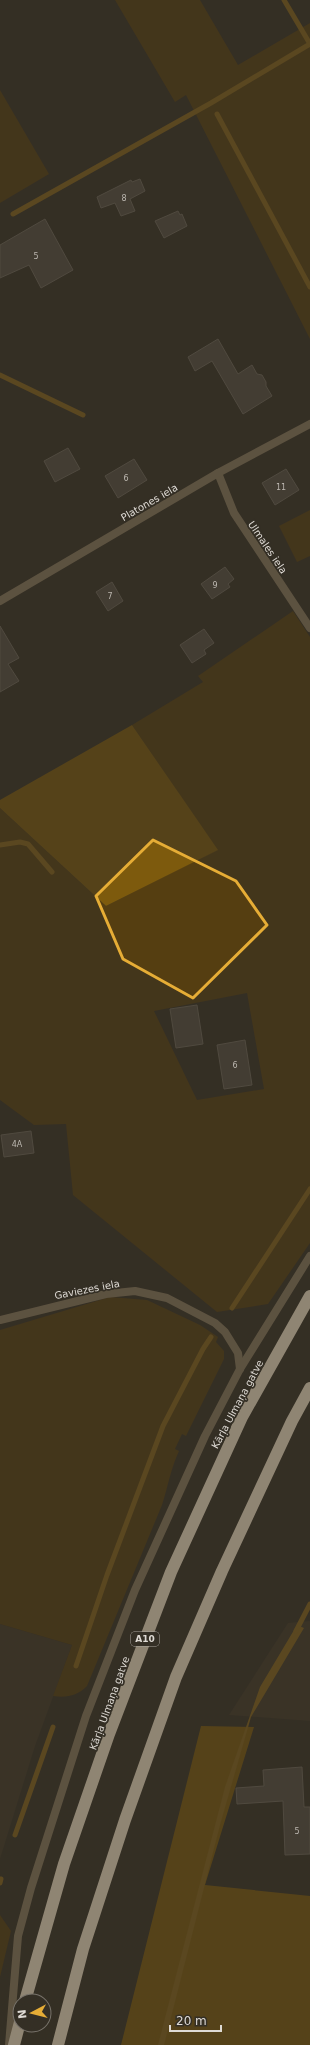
<svg xmlns="http://www.w3.org/2000/svg" width="310" height="2045" viewBox="0 0 310 2045" font-family="'DejaVu Sans',sans-serif">
<rect width="100%" height="100%" fill="#342f25"/>
<!-- built -->
<g fill="#403829">
<path d="M310,1621V1721L229,1715L288,1623Z"/>
<path d="M0,1624L72,1645L35,1746L0,1859Z"/>
</g>
<!-- green -->
<g fill="#553e11" fill-rule="evenodd">
<path d="M115,0H200L238,65L310,23V339L186,95L175,102Z"/>
<path d="M0,90L49,174L0,203Z"/>
<path d="M310,510V556L297,562L279,526Z"/>
<path d="M293,611L310,637V1243L268,1304L217,1312L73,1195L66,1124L34,1125L0,1100V808L106,906L217,850L132,725L203,682L198,676ZM247,993L264,1089L197,1100L154,1011Z"/>
<path d="M110,1297L147,1300L200,1325L218,1337L216,1342L224,1351V1359L186,1436L182,1434L175,1449L179,1451C171,1468 168,1486 162,1505L87,1686C77,1696 67,1698 53,1696L72,1645L0,1624V1330Z"/>
<path d="M0,1915L11,1931L0,1977Z"/>
</g>
<!-- forest -->
<g fill="#7d5a0d">
<path d="M132,725L218,850L106,906L0,808V800Z"/>
<path d="M201,1726L254,1727L205,1885L310,1896V2045H121Z"/>
</g>
<!-- water -->
<path fill="#87641c" d="M297,1625L304,1628L251,1717L220,1825L164,2045H158L225,1787L260,1687Z"/>
<g fill="none" stroke-linecap="round" stroke-linejoin="round">
<!-- stream -->
<g stroke="#87641c" stroke-width="5">
<path d="M284,0L310,44"/>
<path d="M217,114L310,287"/>
<path d="M13,214L211,103L310,44"/>
<path d="M0,375L83,415"/>
<path d="M0,845L20,842L28,844L52,872"/>
<path d="M232,1308L310,1189"/>
<path d="M296,1631L310,1604"/>
<path d="M76,1666L107,1575L163,1426L203,1349L211,1337"/>
<path d="M15,1835L53,1727"/>
<path d="M0,1883L1,1879"/>
</g>
</g>
<!-- building -->
<g fill="#554f45" stroke="#70695f">
<path d="M140,179L145,191L130,199L135,211L121,216L115,203L101,208L97,197L131,180L132,182Z"/>
<path d="M178,211L180,215L182,214L187,226L164,238L155,221Z"/>
<path d="M45,219L73,270L41,288L29,265L0,278V245Z"/>
<path d="M218,339L238,374L252,365L257,374L262,375L266,382V386L272,396L243,414L212,361L195,371L188,357Z"/>
<path d="M68,448L80,469L55,482L44,461Z"/>
<path d="M134,459L147,480L118,498L105,476Z"/>
<path d="M286,469L299,490L275,505L262,483Z"/>
<path d="M225,567L234,579L228,584L230,587L212,599L201,584Z"/>
<path d="M112,582L123,601L108,611L96,592Z"/>
<path d="M0,626L19,658L8,664L19,681L0,692Z"/>
<path d="M204,629L214,643L204,650L206,654L192,663L180,645Z"/>
<path d="M197,1005L203,1044L176,1048L170,1009Z"/>
<path d="M245,1040L252,1085L224,1089L217,1045Z"/>
<path d="M31,1131L34,1153L4,1157L1,1135Z"/>
<path d="M302,1767L304,1807H310V1854L285,1855L283,1801L237,1804L236,1788L264,1786L263,1770Z"/>
</g>
<g fill="none" stroke-linecap="round" stroke-linejoin="round">
<!-- street -->
<g stroke="#8d7d62" stroke-width="8">
<path d="M218,473L234,513L310,628"/>
<path d="M0,601L218,473L310,424"/>
<path d="M0,1320L106,1294L135,1291L167,1298L215,1323L225,1332L238,1353L240,1369"/>
<path d="M9,2045L18,1936L31,1888L86,1716L135,1590L205,1436L240,1369L310,1256"/>
</g>
<!-- highway -->
<g stroke="#fdedd3" stroke-width="12">
<path d="M25,2001L64,1864L109,1734L171,1572L242,1417L310,1296"/>
<path d="M14,2045L20,2022"/>
<path d="M58,2045L83,1949L125,1820L176,1677L222,1571L292,1421L310,1388"/>
</g>
</g>
<!-- marked area -->
<path d="M0 0H310V2045H0ZM153,840L236,881L267,925L193,998L123,959L96,896Z" fill="#342f25" fill-opacity=".55" fill-rule="evenodd"/>
<path fill="none" stroke="#e6ad36" stroke-width="3" stroke-linejoin="round" d="M153,840L236,881L267,925L193,998L123,959L96,896Z"/>
<g text-anchor="middle" stroke-width="3.5" stroke-linejoin="round" paint-order="stroke">
<!-- number labels -->
<g font-size="8" fill="#bcb7b0">
<text x="124" y="201">8</text>
<text x="36" y="259">5</text>
<text x="126" y="481">6</text>
<text x="281" y="490">11</text>
<text x="215" y="588">9</text>
<text x="110" y="599">7</text>
<text x="235" y="1068">6</text>
<text x="17" y="1147">4A</text>
<text x="297" y="1834">5</text>
</g>
<!-- shield labels -->
<rect fill="#342f25" stroke="#aba7a0" stroke-width="1" x="131" y="1632" width="28" height="14" rx="3"/>
<g font-size="9" font-weight="bold" fill="#dedad4">
<text x="145" y="1642">A10</text>
</g>
<!-- street labels -->
<g font-size="10" fill="#dedad4" stroke="#342f25">
<text transform="translate(149 502) rotate(-30)" y="4">Platones iela</text>
<text transform="translate(268 547) rotate(56)" y="4">Ulmales iela</text>
<text transform="translate(87 1289) rotate(-11)" y="4">Gaviezes iela</text>
<text transform="translate(237 1404) rotate(-62)" y="4">Kārļa Ulmaņa gatve</text>
<text transform="translate(109 1703) rotate(-70)" y="4">Kārļa Ulmaņa gatve</text>
</g>
</g>
<!-- north arrow -->
<g transform="translate(32 2013) rotate(263)"><circle r="19" fill="#342f25" stroke="#78736b"/>
<path d="M0-3L7 15L0 10L-7 15Z" fill="#e6ad36"/>
<text y="-6" font-size="11" font-weight="bold" text-anchor="middle" fill="#dedad4">N</text>
</g>
<!-- scale -->
<path d="M170 2025v6h51v-6" fill="none" stroke="#dedad4" stroke-width="2"/>
<text x="176" y="2025" font-size="12" fill="#dedad4" stroke="#342f25" stroke-width="3" paint-order="stroke">20 m</text>
</svg>
